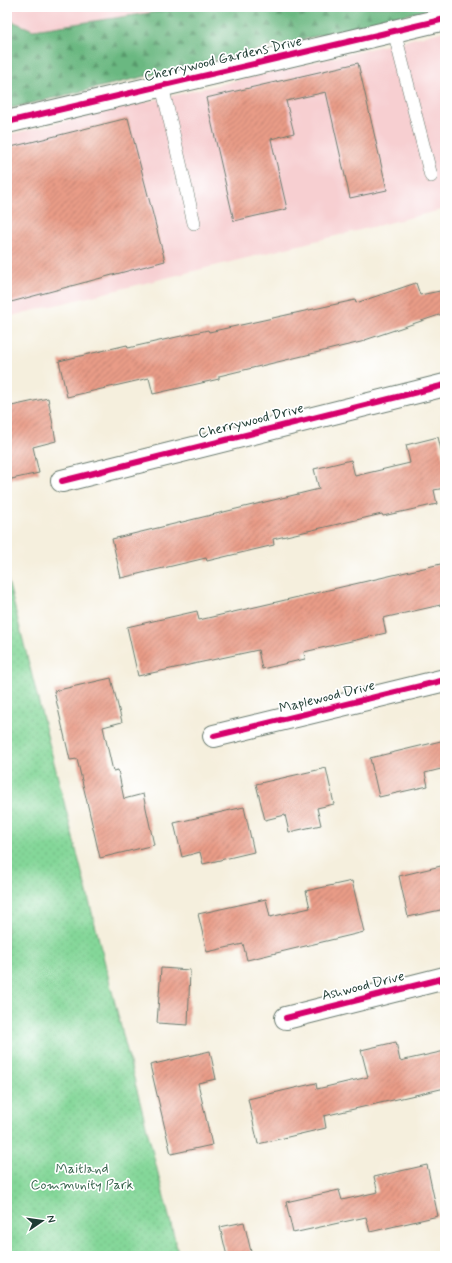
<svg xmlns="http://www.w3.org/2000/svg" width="452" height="1263" viewBox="0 0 452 1263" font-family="Mynerve,sans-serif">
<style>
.built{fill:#f7cfd1}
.grass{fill:url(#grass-dots);stroke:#528a66}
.forest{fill:url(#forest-firs);stroke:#457a5a}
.building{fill:url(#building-hatch)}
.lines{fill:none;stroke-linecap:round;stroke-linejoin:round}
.service-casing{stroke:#6a7b6f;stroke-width:14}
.minor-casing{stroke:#6a7b6f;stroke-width:24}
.service{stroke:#fff;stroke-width:13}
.minor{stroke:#fff;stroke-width:22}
.cycleway-casing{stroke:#fff;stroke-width:8}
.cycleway{stroke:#d6006c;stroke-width:6}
.labels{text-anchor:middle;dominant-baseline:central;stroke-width:3.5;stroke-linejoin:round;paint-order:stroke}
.street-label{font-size:14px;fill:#1f3d34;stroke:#fff}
.park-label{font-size:14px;fill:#38644d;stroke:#fff}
</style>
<defs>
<pattern id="grass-dots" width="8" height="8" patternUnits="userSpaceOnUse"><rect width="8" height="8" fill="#84d799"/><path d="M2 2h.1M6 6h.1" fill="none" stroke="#72b984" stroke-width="1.8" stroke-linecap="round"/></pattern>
<pattern id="forest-firs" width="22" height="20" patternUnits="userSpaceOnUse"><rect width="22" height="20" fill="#6bb881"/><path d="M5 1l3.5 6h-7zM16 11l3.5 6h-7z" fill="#57976a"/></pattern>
<pattern id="building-hatch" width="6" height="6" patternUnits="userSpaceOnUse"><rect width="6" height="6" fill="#e99b87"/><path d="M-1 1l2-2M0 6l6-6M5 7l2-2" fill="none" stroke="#bc806f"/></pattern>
</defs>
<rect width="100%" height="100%" fill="#fff"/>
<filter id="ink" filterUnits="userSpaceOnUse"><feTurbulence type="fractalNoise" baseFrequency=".025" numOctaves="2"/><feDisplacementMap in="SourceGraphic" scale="8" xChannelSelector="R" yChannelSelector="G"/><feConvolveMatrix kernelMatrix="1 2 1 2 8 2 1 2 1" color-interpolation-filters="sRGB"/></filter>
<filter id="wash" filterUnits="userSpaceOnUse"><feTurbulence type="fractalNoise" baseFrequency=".012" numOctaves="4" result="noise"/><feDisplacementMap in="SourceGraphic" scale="16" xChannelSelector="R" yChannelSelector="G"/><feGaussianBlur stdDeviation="0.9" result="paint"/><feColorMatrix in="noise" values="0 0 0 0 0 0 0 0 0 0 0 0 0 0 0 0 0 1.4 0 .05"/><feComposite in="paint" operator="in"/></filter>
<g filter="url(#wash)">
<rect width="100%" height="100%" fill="#f5efdd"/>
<g class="built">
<polygon points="7,7 179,7 169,10 33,30 7,19"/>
<polygon points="445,31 445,209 7,317 7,135"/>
</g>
<polygon class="grass" points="7,577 179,1256 7,1256"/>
<polygon class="forest" points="179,7 440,7 7,109 7,19 33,30 169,10"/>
<g id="blocks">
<g class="building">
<polygon points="358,63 387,190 350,198 326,92 286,101 294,133 271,139 287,209 234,221 206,98"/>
<polygon points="128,118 165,261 11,302 7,287 7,148"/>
<polygon points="416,283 420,295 445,290 445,313 365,340 365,341 219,376 219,379 153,394 149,378 67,397 59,361 127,345 128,348 208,330 209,332 355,300 356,303"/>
<polygon points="48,398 56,441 33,447 39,473 7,480 7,407"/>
<polygon points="438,437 445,466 445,488 434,490 437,504 383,516 382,514 273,539 274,545 207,561 206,558 121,578 112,539 319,489 314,469 351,460 355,476 410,463 406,445"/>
<polygon points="445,563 445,604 383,618 386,633 304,652 305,659 262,669 258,650 138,676 127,627 197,611 199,620"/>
<polygon points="111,678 122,722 103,727 113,771 118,770 124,799 143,794 154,845 100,858 77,759 70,760 54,691"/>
<polygon points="445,740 445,768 425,773 428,786 379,797 370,758"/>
<polygon points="326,768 334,804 317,808 321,825 289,832 285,815 265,820 256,784"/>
<polygon points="244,807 254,852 203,864 200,852 182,857 174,823"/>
<polygon points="445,865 445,909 408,917 399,876"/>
<polygon points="352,881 364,932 247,960 243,944 207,952 198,914 266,899 270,917 310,908 306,891"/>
<polygon points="161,968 190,970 188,1025 157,1023"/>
<polygon points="396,1042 400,1061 445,1051 445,1088 324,1116 326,1128 258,1144 248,1099 316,1083 317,1089 368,1077 361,1050"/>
<polygon points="210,1051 216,1079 198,1083 212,1145 171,1154 150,1065"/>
<polygon points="427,1165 438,1216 370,1232 366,1217 293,1233 286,1202 339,1190 342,1200 378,1192 374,1177"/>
<polygon points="244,1222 252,1256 227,1256 220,1227"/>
</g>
</g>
</g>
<g filter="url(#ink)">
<use href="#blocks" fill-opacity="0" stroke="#6a7b6f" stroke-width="1"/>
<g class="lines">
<g class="service-casing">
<g id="service">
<polyline points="394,31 431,176"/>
<polyline points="162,86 194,223"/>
</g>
</g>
<g class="minor-casing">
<g id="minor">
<polyline points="7,122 445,19"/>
<polyline points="62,481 445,385"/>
<polyline points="214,736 445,680"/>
<polyline points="286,1018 445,978"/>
</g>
</g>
<use href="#service" class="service"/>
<use href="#minor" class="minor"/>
<g class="cycleway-casing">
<g id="cycleway">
<polyline points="7,122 445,19"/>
<polyline points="62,481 445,385"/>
<polyline points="214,736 445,680"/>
<polyline points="286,1018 445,978"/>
</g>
</g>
<use href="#cycleway" class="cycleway"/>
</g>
</g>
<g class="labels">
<g class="street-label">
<text transform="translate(223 59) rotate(-13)">Cherrywood Gardens Drive</text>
<text transform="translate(251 421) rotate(-14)">Cherrywood Drive</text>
<text transform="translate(327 697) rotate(-14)">Maplewood Drive</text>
<text transform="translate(363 986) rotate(-14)">Ashwood Drive</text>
</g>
<g class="park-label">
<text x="82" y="1169">Maitland<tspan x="82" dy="16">Community Park</tspan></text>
</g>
</g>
<rect width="452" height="1263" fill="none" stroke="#fff" stroke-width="24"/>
<g transform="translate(42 1221) rotate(77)" stroke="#ffffff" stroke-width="3" paint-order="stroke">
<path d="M0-3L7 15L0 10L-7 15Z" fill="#1f3d34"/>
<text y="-6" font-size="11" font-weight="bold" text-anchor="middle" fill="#1f3d34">N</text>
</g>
</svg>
